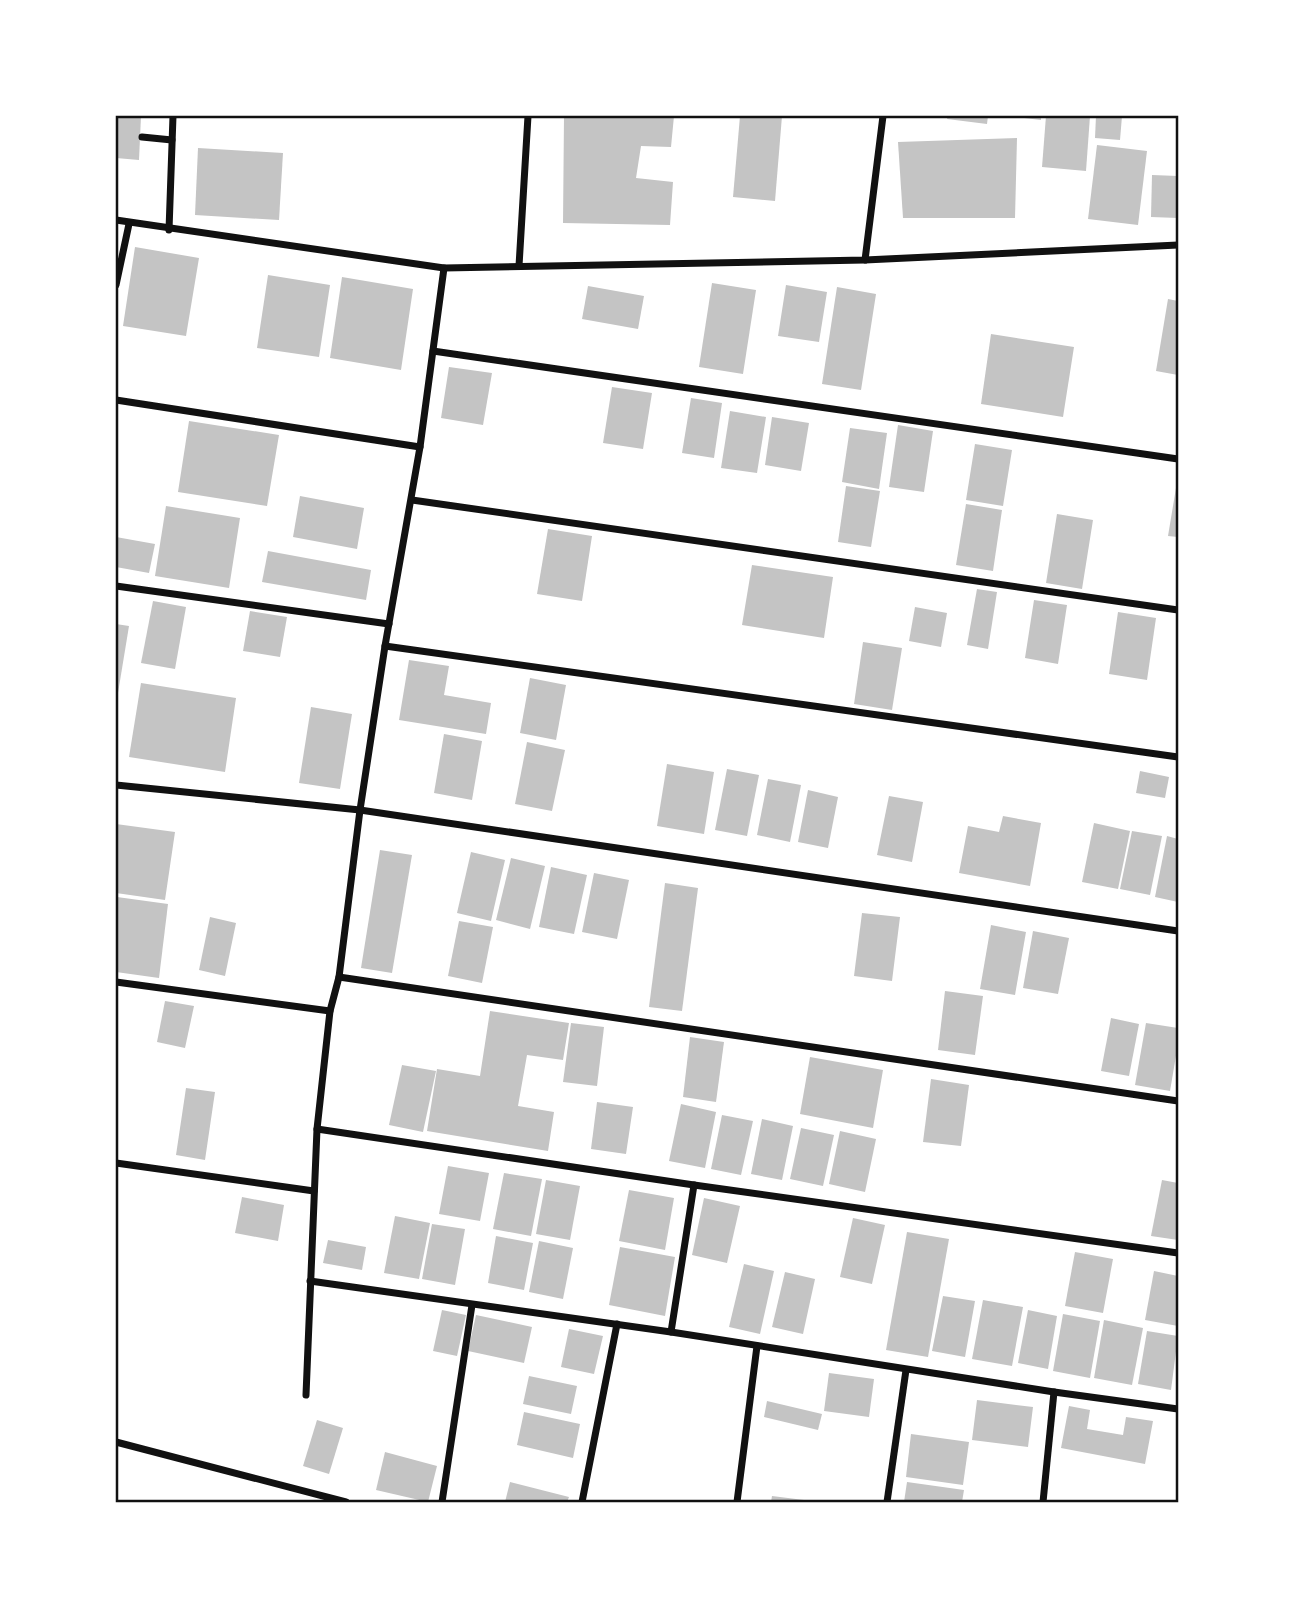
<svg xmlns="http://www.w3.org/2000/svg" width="1294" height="1618" viewBox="0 0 1294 1618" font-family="'Zilla Slab',serif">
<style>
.building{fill:#c4c4c4}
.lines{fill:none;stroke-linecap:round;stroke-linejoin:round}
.minor{stroke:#111;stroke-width:7}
.neatline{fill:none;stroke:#111;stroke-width:2.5}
</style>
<rect width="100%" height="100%" fill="#fff"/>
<g class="building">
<polygon points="116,116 141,116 139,160 116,158"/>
<polygon points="564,116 674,116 671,147 641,146 636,178 673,182 670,225 563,223"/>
<polygon points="740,116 782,116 775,201 733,197"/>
<polygon points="948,116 988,116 987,124 947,119"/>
<polygon points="1015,116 1041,116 1041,120 1015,117"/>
<polygon points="1046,116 1090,116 1086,171 1042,167"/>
<polygon points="1096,116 1122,116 1120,140 1095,138"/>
<polygon points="1017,138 1015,218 903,218 898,142"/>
<polygon points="1097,145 1147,151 1138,225 1088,219"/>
<polygon points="198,148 283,153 279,220 195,215"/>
<polygon points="1152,175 1178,176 1178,218 1151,217"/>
<polygon points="135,247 199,258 186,336 123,326"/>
<polygon points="268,275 330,285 319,357 257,348"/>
<polygon points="342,277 413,289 401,370 330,358"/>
<polygon points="712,283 756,290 743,374 699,367"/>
<polygon points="786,285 827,292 819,342 778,336"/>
<polygon points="588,286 644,296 638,329 582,319"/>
<polygon points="837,287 876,294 861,390 822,384"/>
<polygon points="1168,299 1178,301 1178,375 1156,371"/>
<polygon points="991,334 1074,347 1063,417 981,404"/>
<polygon points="449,367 492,373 483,425 441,418"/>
<polygon points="612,387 652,393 643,449 603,443"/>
<polygon points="691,398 722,403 714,458 682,453"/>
<polygon points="730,411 766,417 757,473 721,468"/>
<polygon points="772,417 809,423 801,471 765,465"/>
<polygon points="189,421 279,435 267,506 178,492"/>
<polygon points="898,425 933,431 924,492 889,487"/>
<polygon points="850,428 887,433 879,489 842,482"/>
<polygon points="975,444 1012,450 1003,506 966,500"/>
<polygon points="1177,482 1178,482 1178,537 1168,536"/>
<polygon points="846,486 880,491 871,547 838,542"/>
<polygon points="300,496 364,508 357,549 293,537"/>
<polygon points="966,504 1002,510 993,571 956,565"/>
<polygon points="166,506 240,518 229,588 155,576"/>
<polygon points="1057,514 1093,520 1082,589 1046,583"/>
<polygon points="548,529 592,536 582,601 537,594"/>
<polygon points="116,537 155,544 149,573 116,567"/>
<polygon points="268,551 371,570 366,600 262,582"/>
<polygon points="752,565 833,577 824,638 742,625"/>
<polygon points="977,589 997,592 988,649 967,645"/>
<polygon points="1034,600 1067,605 1058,664 1025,658"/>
<polygon points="153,601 186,607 175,669 141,663"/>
<polygon points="915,607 947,613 941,647 909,641"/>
<polygon points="250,611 287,617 280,657 243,651"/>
<polygon points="1118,612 1156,618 1147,680 1109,674"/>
<polygon points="116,624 129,626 117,699 116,698"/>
<polygon points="863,642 902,648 892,710 854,704"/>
<polygon points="409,660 449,666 444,695 491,703 486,734 399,720"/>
<polygon points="530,678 566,685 556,740 520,733"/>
<polygon points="141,683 236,698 225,772 129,757"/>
<polygon points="311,707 352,714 340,789 299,783"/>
<polygon points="444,734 482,741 472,800 434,793"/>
<polygon points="527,742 565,750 552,811 515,804"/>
<polygon points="667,764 714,772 704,834 657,826"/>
<polygon points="727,769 759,775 747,836 715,830"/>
<polygon points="1140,771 1169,777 1165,798 1136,793"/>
<polygon points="768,779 801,785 790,842 757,835"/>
<polygon points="808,790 838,797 828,848 798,842"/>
<polygon points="889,796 923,802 912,862 877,855"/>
<polygon points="1003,816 1041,823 1030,886 959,873 968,826 999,832"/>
<polygon points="1094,823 1130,831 1118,889 1082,882"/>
<polygon points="116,824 175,832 165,900 116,893"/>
<polygon points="1132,831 1162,836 1150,895 1120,889"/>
<polygon points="1167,836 1178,839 1178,902 1155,897"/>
<polygon points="380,850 412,855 392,973 361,968"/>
<polygon points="471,852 505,860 491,921 457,913"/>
<polygon points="511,858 545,866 530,929 496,920"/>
<polygon points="551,867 587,875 574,934 539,927"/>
<polygon points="594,873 629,880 617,939 582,932"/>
<polygon points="665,883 698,888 682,1011 649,1007"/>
<polygon points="117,897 168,904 159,978 116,972"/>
<polygon points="862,913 900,917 892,981 854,976"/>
<polygon points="210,917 236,923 225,976 199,970"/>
<polygon points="459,921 493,927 482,983 448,976"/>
<polygon points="991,925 1026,932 1015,995 980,989"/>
<polygon points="1033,931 1069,938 1058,994 1023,988"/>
<polygon points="945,991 983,996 975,1055 938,1050"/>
<polygon points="165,1001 194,1006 185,1048 157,1042"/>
<polygon points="490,1011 569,1023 563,1060 527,1055 518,1106 554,1112 548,1151 427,1131 437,1069 480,1076"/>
<polygon points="1111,1018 1139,1024 1129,1076 1101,1071"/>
<polygon points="571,1023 604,1027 597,1086 563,1082"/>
<polygon points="1146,1023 1178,1028 1178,1044 1170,1091 1135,1085"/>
<polygon points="690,1037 724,1042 716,1102 683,1097"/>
<polygon points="810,1057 883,1070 873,1128 800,1114"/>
<polygon points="402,1065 436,1071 423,1132 389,1125"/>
<polygon points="931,1079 969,1085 961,1146 923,1142"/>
<polygon points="186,1088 215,1092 205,1160 176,1155"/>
<polygon points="597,1102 633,1107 626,1154 591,1149"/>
<polygon points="681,1104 716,1112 705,1168 669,1161"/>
<polygon points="722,1115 753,1121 741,1175 711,1169"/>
<polygon points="762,1119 793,1126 782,1180 751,1174"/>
<polygon points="801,1128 834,1135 823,1186 790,1179"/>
<polygon points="840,1131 876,1139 865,1192 829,1184"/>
<polygon points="448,1166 489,1173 480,1221 439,1214"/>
<polygon points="504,1173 542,1179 531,1236 493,1229"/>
<polygon points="546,1180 580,1186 570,1240 536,1234"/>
<polygon points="1162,1180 1178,1183 1178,1240 1151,1236"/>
<polygon points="629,1190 674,1198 665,1250 619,1241"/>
<polygon points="242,1197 284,1205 278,1241 235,1233"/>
<polygon points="704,1198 740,1206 727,1263 692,1255"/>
<polygon points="395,1216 430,1223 419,1279 384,1273"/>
<polygon points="853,1218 885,1225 872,1284 840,1277"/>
<polygon points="432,1224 465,1229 455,1285 422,1279"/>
<polygon points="907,1232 949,1239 928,1357 886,1350"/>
<polygon points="496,1236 533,1243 524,1290 488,1283"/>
<polygon points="328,1240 366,1247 362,1270 323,1263"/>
<polygon points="539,1241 573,1248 563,1299 529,1292"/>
<polygon points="620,1247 675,1257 665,1316 609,1305"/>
<polygon points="1075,1252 1113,1259 1103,1313 1065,1306"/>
<polygon points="744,1264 774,1271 760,1334 729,1327"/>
<polygon points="1154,1271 1178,1276 1178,1326 1145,1320"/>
<polygon points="785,1272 815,1279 803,1334 772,1327"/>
<polygon points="943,1296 975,1301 965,1357 932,1351"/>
<polygon points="983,1300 1023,1307 1012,1366 972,1359"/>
<polygon points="442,1310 466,1315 457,1356 433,1351"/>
<polygon points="1028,1310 1057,1316 1048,1369 1018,1363"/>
<polygon points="1063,1314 1100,1321 1090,1378 1053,1371"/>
<polygon points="476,1315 532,1327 524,1363 468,1351"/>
<polygon points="1104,1320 1143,1328 1132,1385 1094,1378"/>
<polygon points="569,1329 603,1336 594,1374 561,1367"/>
<polygon points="1147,1331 1178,1336 1171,1390 1138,1384"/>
<polygon points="829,1373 874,1379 869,1417 824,1411"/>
<polygon points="529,1376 577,1386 571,1414 523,1404"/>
<polygon points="977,1400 1033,1407 1028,1447 972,1440"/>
<polygon points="767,1401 822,1414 818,1430 764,1417"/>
<polygon points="1069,1406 1090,1410 1087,1429 1123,1435 1126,1417 1153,1421 1145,1464 1061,1448"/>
<polygon points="524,1412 580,1424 573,1458 517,1445"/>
<polygon points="317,1420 343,1428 329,1474 303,1466"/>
<polygon points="911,1434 969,1442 963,1485 906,1477"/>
<polygon points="385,1452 437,1466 428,1502 376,1490"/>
<polygon points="510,1482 569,1497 567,1502 505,1502"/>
<polygon points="907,1482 964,1490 962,1502 904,1502"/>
<polygon points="772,1496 812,1501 812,1502 771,1502"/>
</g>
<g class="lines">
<g class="minor">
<polyline points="142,137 172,140"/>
<polyline points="116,220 444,268 865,260 1178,245"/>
<polyline points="169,230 173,116"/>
<polyline points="865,260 883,116"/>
<polyline points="519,266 528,116"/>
<polyline points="116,285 129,224"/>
<polyline points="433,351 1178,459"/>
<polyline points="116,400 420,447"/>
<polyline points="412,500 1178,610"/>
<polyline points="116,586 389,624"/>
<polyline points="385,646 1178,757"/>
<polyline points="116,785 360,810 1178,931"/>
<polyline points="339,977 1178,1101"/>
<polyline points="116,982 330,1011"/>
<polyline points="317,1129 694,1185 1178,1253"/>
<polyline points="116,1163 314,1191"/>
<polyline points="310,1281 671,1332 1054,1392 1178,1409"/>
<polyline points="671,1332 694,1185"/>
<polyline points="306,1395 317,1129 330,1011 339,977 360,810 385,646 420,447 444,268"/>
<polyline points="116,1442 346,1502"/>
<polyline points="442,1502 472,1305"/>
<polyline points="582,1502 617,1324"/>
<polyline points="737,1502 757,1346"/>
<polyline points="887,1502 906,1370"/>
<polyline points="1043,1502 1054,1392"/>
</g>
</g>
<rect width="1294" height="1618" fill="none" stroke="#ffffff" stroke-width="234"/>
<rect x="117" y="117" width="1060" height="1384" class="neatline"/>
</svg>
